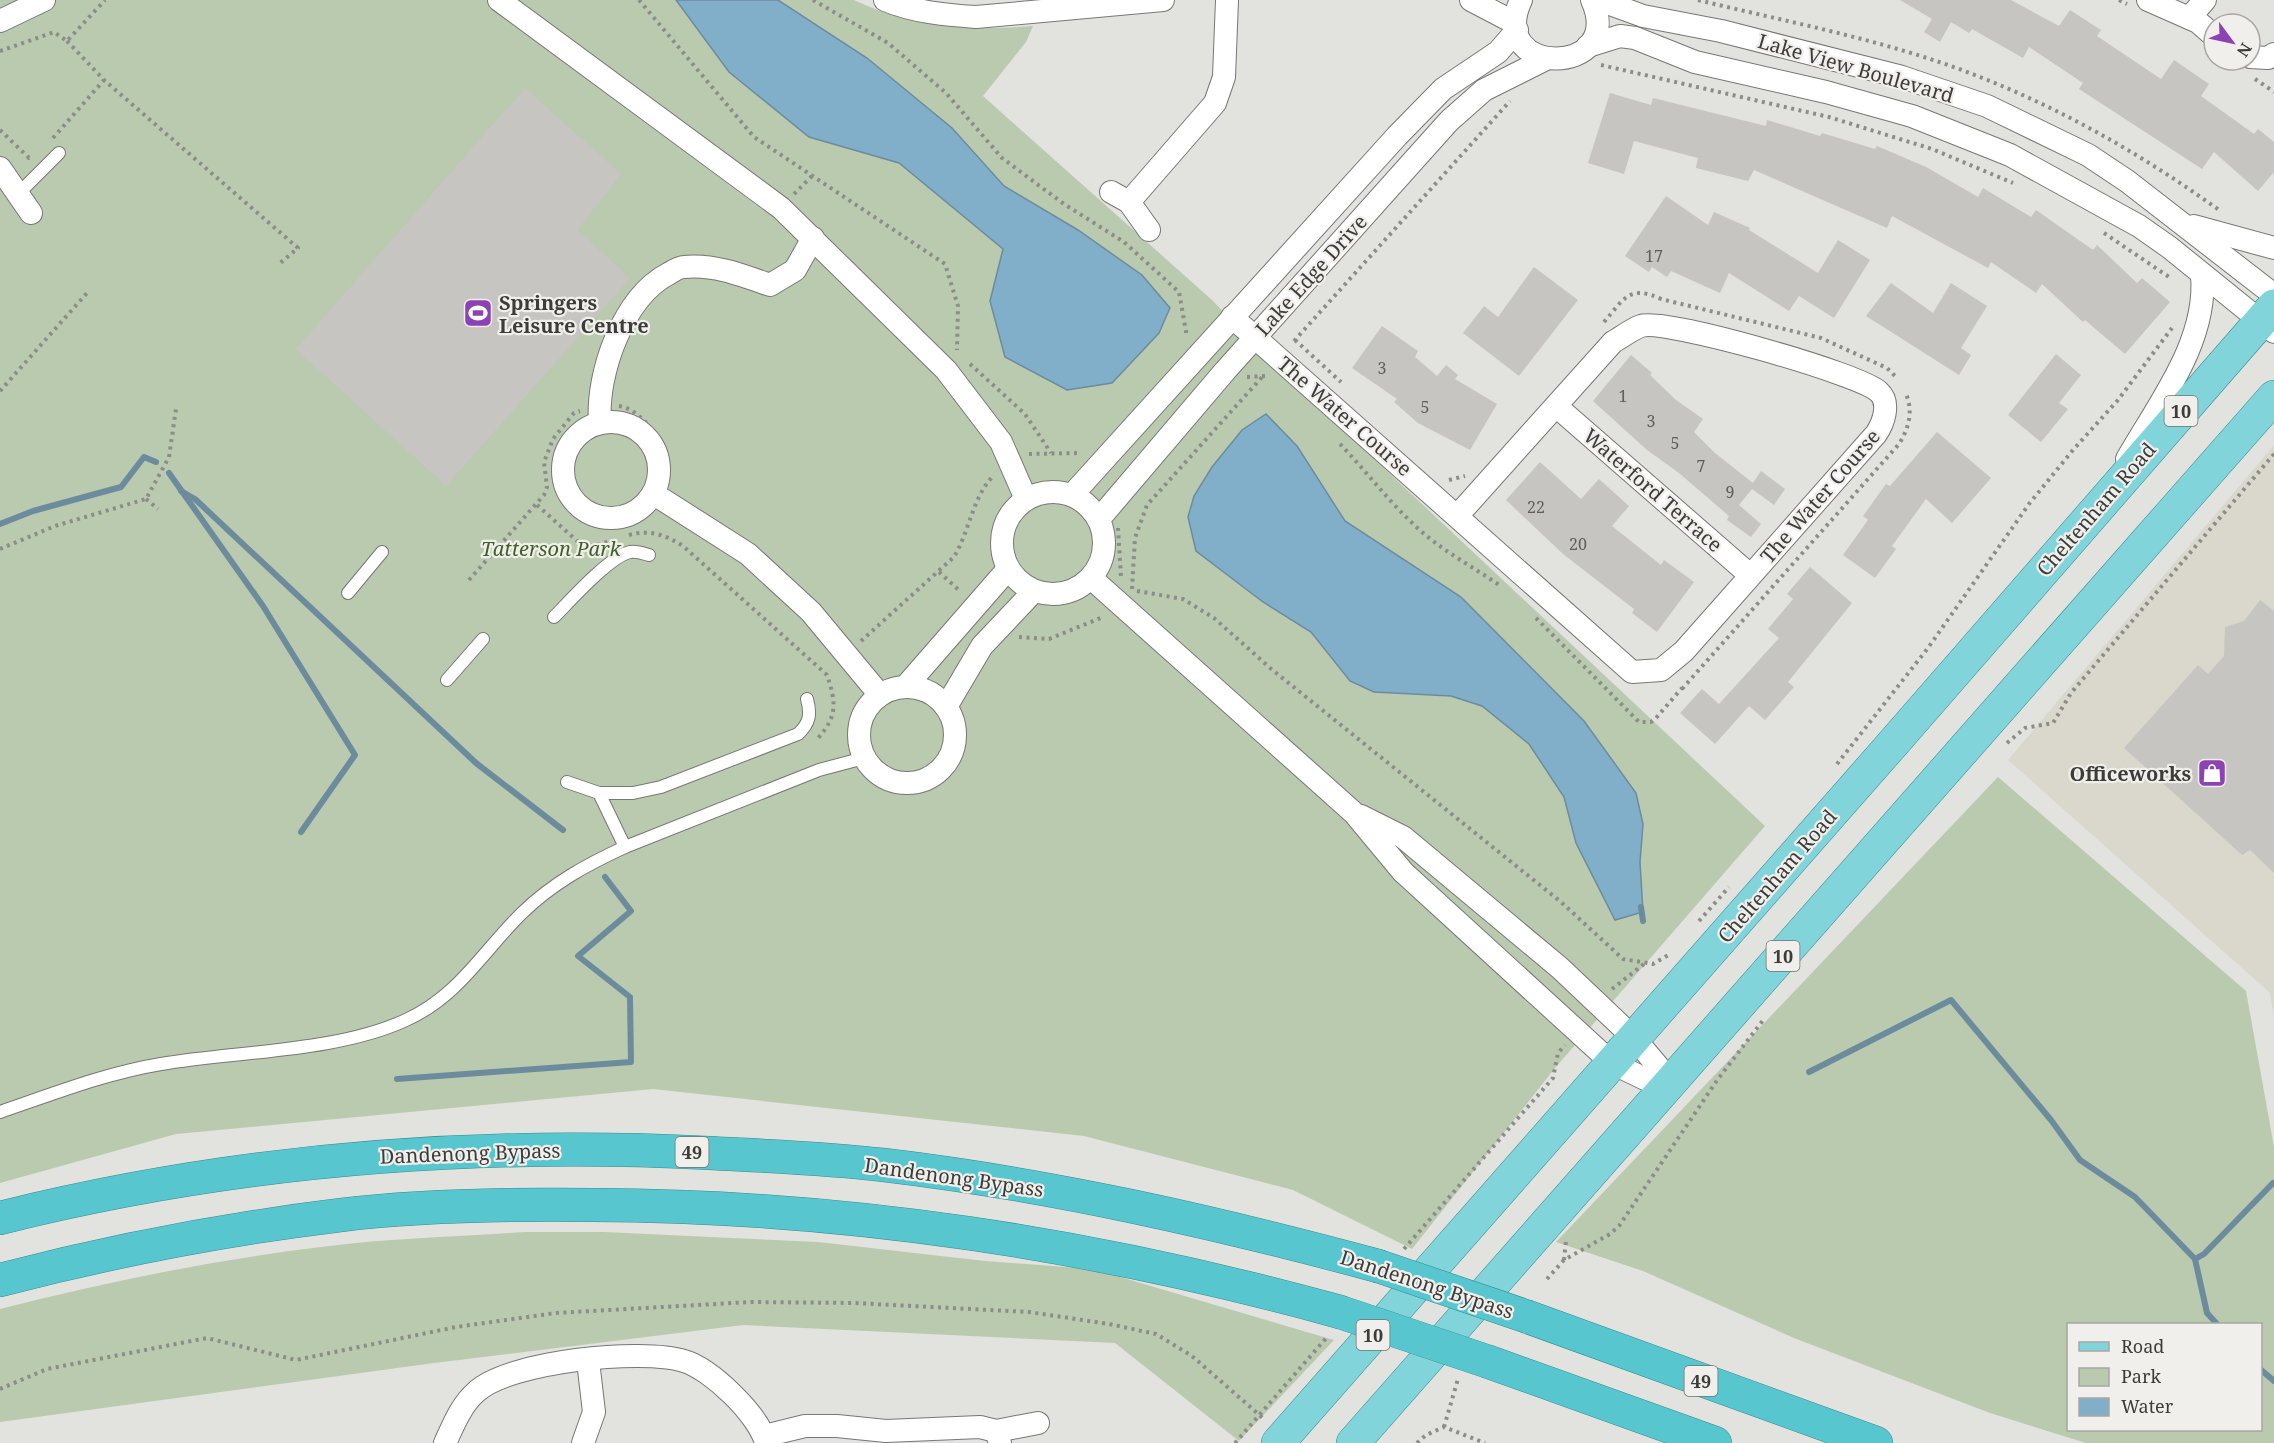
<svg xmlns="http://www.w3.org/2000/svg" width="2274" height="1443" viewBox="0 0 2274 1443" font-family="'Noto Serif',serif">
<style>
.built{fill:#dad8cd}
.green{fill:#bacaaf;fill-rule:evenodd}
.water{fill:#81afc9;stroke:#6c8c9e;stroke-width:1.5}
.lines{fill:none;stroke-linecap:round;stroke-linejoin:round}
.stream{stroke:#6c8c9e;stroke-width:6}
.building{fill:#c6c5c1}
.service-casing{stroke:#787774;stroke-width:14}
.minor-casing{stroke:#787774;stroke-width:24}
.primary-casing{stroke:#328d92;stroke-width:34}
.trunk-casing{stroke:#328d92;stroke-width:34}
.path{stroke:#8c8c89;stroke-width:4;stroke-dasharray:3 4.5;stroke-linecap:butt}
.service{stroke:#fff;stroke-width:12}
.minor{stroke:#fff;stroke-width:22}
.primary{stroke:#81d4da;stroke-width:33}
.trunk{stroke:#57c6ce;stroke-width:33}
.trunk-bridge-casing{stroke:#328d92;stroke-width:34;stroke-linecap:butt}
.trunk-bridge{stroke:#57c6ce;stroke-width:33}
.labels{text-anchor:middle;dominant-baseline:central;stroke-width:4.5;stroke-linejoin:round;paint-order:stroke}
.number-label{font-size:16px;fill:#5e5e5c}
.shield{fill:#f0efeb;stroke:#72726f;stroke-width:1.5}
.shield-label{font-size:18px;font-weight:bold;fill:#3c3c3a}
.street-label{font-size:20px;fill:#3c3c3a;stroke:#f0efeb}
.poi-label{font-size:20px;font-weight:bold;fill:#3c3c3a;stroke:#f0efeb;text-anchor:start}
.park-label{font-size:20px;font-style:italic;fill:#406026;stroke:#f0efeb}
</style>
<rect width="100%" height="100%" fill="#e2e2de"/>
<polygon class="built" points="2274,445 2274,1017 2270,993 2008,760"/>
<g class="green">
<path d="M0,0H854C915,29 967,31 1033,26L1026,42L983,96L1212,300L1275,366L1765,826L1555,1068L1412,1249L1293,1190L1084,1136L653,1089L176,1134L0,1183Z"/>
<path d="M1998,777L2246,991L2274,1147V1443H2086L1990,1413L1794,1338L1643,1271L1556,1242ZM2068,1324H2260V1430H2068Z"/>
<path d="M525,1232H604L818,1242L985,1261L1093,1269L1334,1340L1239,1441L1115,1343L743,1325L434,1363L0,1422V1309C106,1282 213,1260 321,1247C389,1238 457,1237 525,1232Z"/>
</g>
<g class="water">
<polygon points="676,0 778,0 867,58 952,128 1004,186 1078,230 1142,275 1170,308 1159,333 1112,383 1067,390 1005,357 990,301 1003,249 899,163 809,137 729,72"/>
<polygon points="1266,414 1297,446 1345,521 1461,597 1584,721 1636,793 1643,824 1640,862 1643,912 1615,920 1576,843 1564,797 1529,744 1482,706 1451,696 1374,692 1350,681 1311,632 1263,602 1196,551 1188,517 1194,496 1212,467 1242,430"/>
</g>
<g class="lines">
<g class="stream">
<polyline points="169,473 263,606 355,755 301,832"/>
<polyline points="181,491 195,499 476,763 563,830"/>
<polyline points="0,524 33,511 121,487 144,457 156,462"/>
<polyline points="1641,907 1643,921"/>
<polyline points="1809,1072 1951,1000 2051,1120 2080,1160 2135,1197 2195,1259 2207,1313 2217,1324"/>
<polyline points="397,1079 631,1062 630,997 578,956 631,911 605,877"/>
<polyline points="2195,1259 2204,1254 2273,1183"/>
<polyline points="2260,1369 2274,1381"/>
</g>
</g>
<g class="building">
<polygon points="1900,0 2011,0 2059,26 2070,10 2101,30 2097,36 2161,79 2174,60 2209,84 2201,96 2254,134 2258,129 2274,142 2274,172 2258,191 2214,152 2202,169 2079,89 2083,83 2029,47 2023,58 1972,29 1969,33 1951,22 1940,42 1924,32 1932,19"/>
<polygon points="525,88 621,174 577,230 630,278 446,486 296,349"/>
<polygon points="1610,93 1651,105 1653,98 1766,126 1767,120 1820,136 1822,133 1875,149 1877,146 1926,167 1978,197 1983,188 2031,217 2036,210 2093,250 2097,245 2137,283 2142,278 2170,302 2125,354 2085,320 2083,322 2042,284 2036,293 1991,262 1988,268 1892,216 1887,228 1754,170 1748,181 1696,168 1698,158 1634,141 1624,174 1588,163"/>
<polygon points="1666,196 1708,225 1714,212 1750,228 1749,230 1818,273 1838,240 1870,260 1834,318 1799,296 1789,311 1729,273 1720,293 1671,271 1667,277 1652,267 1649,272 1625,256"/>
<polygon points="1534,267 1578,300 1519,376 1463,333 1484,306 1498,317"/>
<polygon points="1891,283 1933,313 1951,283 1987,306 1961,348 1971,355 1959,375 1866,316"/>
<polygon points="1382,326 1418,351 1415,357 1437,376 1446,365 1458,375 1455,379 1497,404 1470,450 1418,423 1394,402 1397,399 1352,368"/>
<polygon points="2056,354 2081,375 2059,403 2068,409 2041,442 2008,415"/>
<polygon points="1631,355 1652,373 1650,375 1676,400 1703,419 1694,432 1715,453 1753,483 1761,471 1785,489 1774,505 1752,489 1739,505 1761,524 1751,537 1727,520 1729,516 1679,473 1647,450 1593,401"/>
<polygon points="1937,432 1991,478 1952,523 1926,499 1892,546 1896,549 1875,578 1843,555 1868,520 1863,516 1886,484 1890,486"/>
<polygon points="1540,462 1581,499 1599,479 1629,506 1612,526 1661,565 1664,560 1694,582 1657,632 1632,613 1634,609 1563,554 1506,500"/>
<polygon points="1810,567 1852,603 1788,682 1794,687 1765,720 1749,706 1715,744 1680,713 1702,689 1719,704 1779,638 1768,629 1793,599 1787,594"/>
<polygon points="2260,600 2274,611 2274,873 2250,850 2242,855 2124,748 2198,665 2208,674 2224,656 2225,627 2244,621"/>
</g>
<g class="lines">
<g class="service-casing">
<g id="service">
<polyline points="19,193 59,153"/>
<polyline points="348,593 382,552"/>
<path d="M554,617C570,601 610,556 630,552C637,551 642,553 649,555"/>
<polyline points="447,680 483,639"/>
<polyline points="567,782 599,793 625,847 819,770 864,758"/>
<path d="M599,793H633L661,787L798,734C810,723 811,714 807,699"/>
<path d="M0,1112C53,1094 106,1073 161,1064C238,1051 337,1052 406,1020C459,996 483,951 522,913C553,883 586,865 625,847"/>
</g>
</g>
<g class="minor-casing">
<g id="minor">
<polyline points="499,0 781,208 946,370 1001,442 1026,499"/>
<path d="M885,0C914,12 945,15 976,17L1163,0"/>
<polyline points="1471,0 1515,23"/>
<path d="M1521,0C1485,78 1627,78 1592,0"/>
<polyline points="1599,0 1643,16 1721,31 1902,77 1987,106 2088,155 2127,181 2274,295"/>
<polyline points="2148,0 2198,22 2214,36"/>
<polyline points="2189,18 2205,0"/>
<polyline points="0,21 44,0"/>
<polyline points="1588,46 1620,36 1635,38 1695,62 1826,92 1912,116 2010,155 2139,226 2169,247 2274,332"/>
<polyline points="2250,57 2268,58 2274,54"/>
<polyline points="0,168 31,213"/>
<polyline points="1111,192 1129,202 1149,230"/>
<polyline points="1129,202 1215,103 1224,77 1227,0"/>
<polyline points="2194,226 2274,248"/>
<path d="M1232,317L1632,672L1661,670L1684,651L1876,434C1883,424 1891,403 1879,392C1861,374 1664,318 1641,326C1632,329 1622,337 1613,342L1458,515"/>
<polyline points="1556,406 1750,575"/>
<circle cx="611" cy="470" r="48"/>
<path d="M600,423C596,374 623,298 668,274C673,271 679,267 684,267C714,264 742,275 770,285L795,270L813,238"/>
<path d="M2127,459C2159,403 2208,341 2202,275"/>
<circle cx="1053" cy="543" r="51"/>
<polyline points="654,494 748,554 811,612 880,695"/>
<polyline points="1072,495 1397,136 1443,89 1498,52 1517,30"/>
<polyline points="1099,519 1225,371 1449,121 1484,90 1546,59"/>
<polyline points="1091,578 1354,813 1403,872 1612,1063 1666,1089"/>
<polyline points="906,686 1008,569"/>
<circle cx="907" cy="735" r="48"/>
<polyline points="946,707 982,646 1034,591"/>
<polyline points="1361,816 1403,837 1560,968 1635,1039 1672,1083"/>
<polyline points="996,1431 1038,1423"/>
<polyline points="764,1436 805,1426 837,1426 886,1431 980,1427 996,1431 1000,1443"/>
<path d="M445,1443C453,1426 461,1405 476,1392C509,1361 642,1348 684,1361C711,1369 759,1415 766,1443"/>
<polyline points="583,1443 594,1412 588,1361"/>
</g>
</g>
<g class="primary-casing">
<g id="primary">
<polyline points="1278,1443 1896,740 2274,306"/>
<polyline points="1353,1443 2274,397"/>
</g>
</g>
<g class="trunk-casing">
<g id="trunk">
<path d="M0,1218C232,1160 470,1141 709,1153C767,1156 826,1158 884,1165C1052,1185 1215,1222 1378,1266"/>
<path d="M0,1280C112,1251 226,1229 341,1215C424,1205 510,1204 593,1205C849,1206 1093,1244 1340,1312"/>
<polyline points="1528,1317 1876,1443"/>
<polyline points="1489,1362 1715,1443"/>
</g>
</g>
<g class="path">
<polyline points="639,0 754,137 945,264 958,306 957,350"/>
<polyline points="813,0 888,43 946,93 1002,158 1064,204 1124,242 1179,292 1187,337"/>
<path d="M1698,0C1792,23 1890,41 1980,77C2066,111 2144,156 2219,210"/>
<polyline points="2119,0 2127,4"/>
<polyline points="67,41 104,80 298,248 279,264"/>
<polyline points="0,51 54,32 67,41 105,0"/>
<polyline points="1601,65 1829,117 1932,149 2013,183"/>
<polyline points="2255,79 2274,92"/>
<polyline points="0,130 29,158 32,157"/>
<polyline points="53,138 104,80"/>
<polyline points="794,194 812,176"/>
<polyline points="2104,233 2172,279"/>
<path d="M1604,322C1624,299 1629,284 1661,299L1821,338L1887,368L1895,376"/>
<polyline points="1295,340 1341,382"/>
<polyline points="1294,341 1510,101"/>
<polyline points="970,364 1025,414 1051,453"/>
<polyline points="1247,377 1266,376"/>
<polyline points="0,391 87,293"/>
<path d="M619,406C637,408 657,433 664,449"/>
<path d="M1340,444C1368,473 1391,505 1422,532C1446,553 1475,568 1502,587"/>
<polyline points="1029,454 1081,453"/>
<polyline points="1449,480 1465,476"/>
<polyline points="146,499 158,509"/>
<polyline points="537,505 577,541 593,546 614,540"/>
<polyline points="1118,528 1121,577"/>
<path d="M629,535C649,529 666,535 683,546L827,675C836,702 838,716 818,738"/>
<polyline points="0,549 55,526 146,499 169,457 176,409"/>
<polyline points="939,572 961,592"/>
<polyline points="469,580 544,495 547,487 544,462 553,439 574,413 580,411"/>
<polyline points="1132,589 1135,538 1147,505 1263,376"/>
<polyline points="1137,591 1183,599 1214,618 1270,668 1561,902 1623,959 1653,964 1670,954"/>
<polyline points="1536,618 1639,722 1651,722 1656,718 1682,688"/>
<polyline points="1019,637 1049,639 1103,617"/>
<path d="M861,641L954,557C970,530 972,498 994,475"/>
<path d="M1682,689L1899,444C1909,428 1914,410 1905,392"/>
<polyline points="2007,743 2025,728 2053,723 2071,693 2274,454"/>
<polyline points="1837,764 1928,648 2029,504 2073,450 2118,400 2172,328"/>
<polyline points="1699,921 1729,887"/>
<polyline points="1612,989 1644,964"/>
<polyline points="1404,1249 1553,1078 1558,1053 1565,1045"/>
<polyline points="1564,1260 1566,1241"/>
<polyline points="1547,1279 1564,1260 1610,1234 1619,1226 1718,1079 1764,1019"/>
<polyline points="0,1389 47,1369 207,1338 296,1360 456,1327 556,1313 751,1302 854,1303 1029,1312 1109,1324 1156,1334 1192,1356 1264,1419"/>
<polyline points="1444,1427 1458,1379"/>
<polyline points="1235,1443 1328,1336"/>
<polyline points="1417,1443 1426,1435 1444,1427 1485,1443"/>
</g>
<use href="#service" class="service"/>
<use href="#minor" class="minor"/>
<use href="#primary" class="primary"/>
<use href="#trunk" class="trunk"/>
<g class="trunk-bridge-casing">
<g id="trunk-bridge">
<polyline points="1378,1266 1528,1317"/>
<polyline points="1340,1312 1489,1362"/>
</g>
</g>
<use href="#trunk-bridge" class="trunk-bridge"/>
</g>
<defs>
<g id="stadium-square" transform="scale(1.5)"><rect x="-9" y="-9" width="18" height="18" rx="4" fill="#8d42b4" stroke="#f0efeb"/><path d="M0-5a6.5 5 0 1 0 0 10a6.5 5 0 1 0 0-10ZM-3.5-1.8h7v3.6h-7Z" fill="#fff"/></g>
<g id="shop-square" transform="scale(1.5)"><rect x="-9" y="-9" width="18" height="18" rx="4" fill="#8d42b4" stroke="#f0efeb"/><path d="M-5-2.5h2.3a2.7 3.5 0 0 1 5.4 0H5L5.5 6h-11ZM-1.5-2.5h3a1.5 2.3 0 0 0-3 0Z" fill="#fff"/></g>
</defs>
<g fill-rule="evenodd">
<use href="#stadium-square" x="478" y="313"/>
<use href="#shop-square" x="2212" y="773"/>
</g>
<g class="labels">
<g class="number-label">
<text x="1654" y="256">17</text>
<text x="1382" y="368">3</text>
<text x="1623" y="396">1</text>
<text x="1425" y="407">5</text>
<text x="1651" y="421">3</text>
<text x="1675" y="443">5</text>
<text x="1701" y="466">7</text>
<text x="1730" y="492">9</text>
<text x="1536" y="507">22</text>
<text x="1578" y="544">20</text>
</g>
<g class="shield">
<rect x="2164.5" y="396" width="33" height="30" rx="4.5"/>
<rect x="1766.5" y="941" width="33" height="30" rx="4.5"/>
<rect x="675.5" y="1137" width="33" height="30" rx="4.5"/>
<rect x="1356.5" y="1320" width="33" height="30" rx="4.5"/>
<rect x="1684.5" y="1366" width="33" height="30" rx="4.5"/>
</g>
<g class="shield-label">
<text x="2181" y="411">10</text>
<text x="1783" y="956">10</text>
<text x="692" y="1152">49</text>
<text x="1373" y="1335">10</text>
<text x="1701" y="1381">49</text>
</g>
<g class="street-label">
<text transform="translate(1856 68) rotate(16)">Lake View Boulevard</text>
<text transform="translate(1311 275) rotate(-48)">Lake Edge Drive</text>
<text transform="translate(1345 416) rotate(41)">The Water Course</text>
<text transform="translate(1653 490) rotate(41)">Waterford Terrace</text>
<text transform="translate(1820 496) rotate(-49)">The Water Course</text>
<text transform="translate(2096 509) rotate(-49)">Cheltenham Road</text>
<text transform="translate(1777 876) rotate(-49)">Cheltenham Road</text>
<text transform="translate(470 1153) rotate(-2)">Dandenong Bypass</text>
<text transform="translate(954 1177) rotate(8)">Dandenong Bypass</text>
<text transform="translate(1427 1284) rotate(18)">Dandenong Bypass</text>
</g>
<g class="poi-label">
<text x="499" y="302">Springers<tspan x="499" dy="23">Leisure Centre</tspan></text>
<text x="2191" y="773" text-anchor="end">Officeworks</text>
</g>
<g class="park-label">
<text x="551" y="548">Tatterson Park</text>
</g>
</g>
<rect x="2067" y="1323" width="195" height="108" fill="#f0efeb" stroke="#a8a7a4" stroke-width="1.5"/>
<rect x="2079" y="1342" width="30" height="9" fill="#81d4da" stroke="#a8a7a4" stroke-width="1.5"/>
<text x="2121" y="1353" font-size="18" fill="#3c3c3a">Road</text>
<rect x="2079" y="1368" width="30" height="18" fill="#bacaaf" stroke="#a8a7a4" stroke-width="1.5"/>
<text x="2121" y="1383" font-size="18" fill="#3c3c3a">Park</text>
<rect x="2079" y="1398" width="30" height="18" fill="#81afc9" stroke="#a8a7a4" stroke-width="1.5"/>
<text x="2121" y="1413" font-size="18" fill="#3c3c3a">Water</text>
<g transform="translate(2232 42) rotate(123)"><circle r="28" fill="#f0efeb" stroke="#a8a7a4" stroke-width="1.5"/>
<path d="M0-4.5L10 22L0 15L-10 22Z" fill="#8d42b4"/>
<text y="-9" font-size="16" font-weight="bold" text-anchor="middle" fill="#3c3c3a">N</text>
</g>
</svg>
